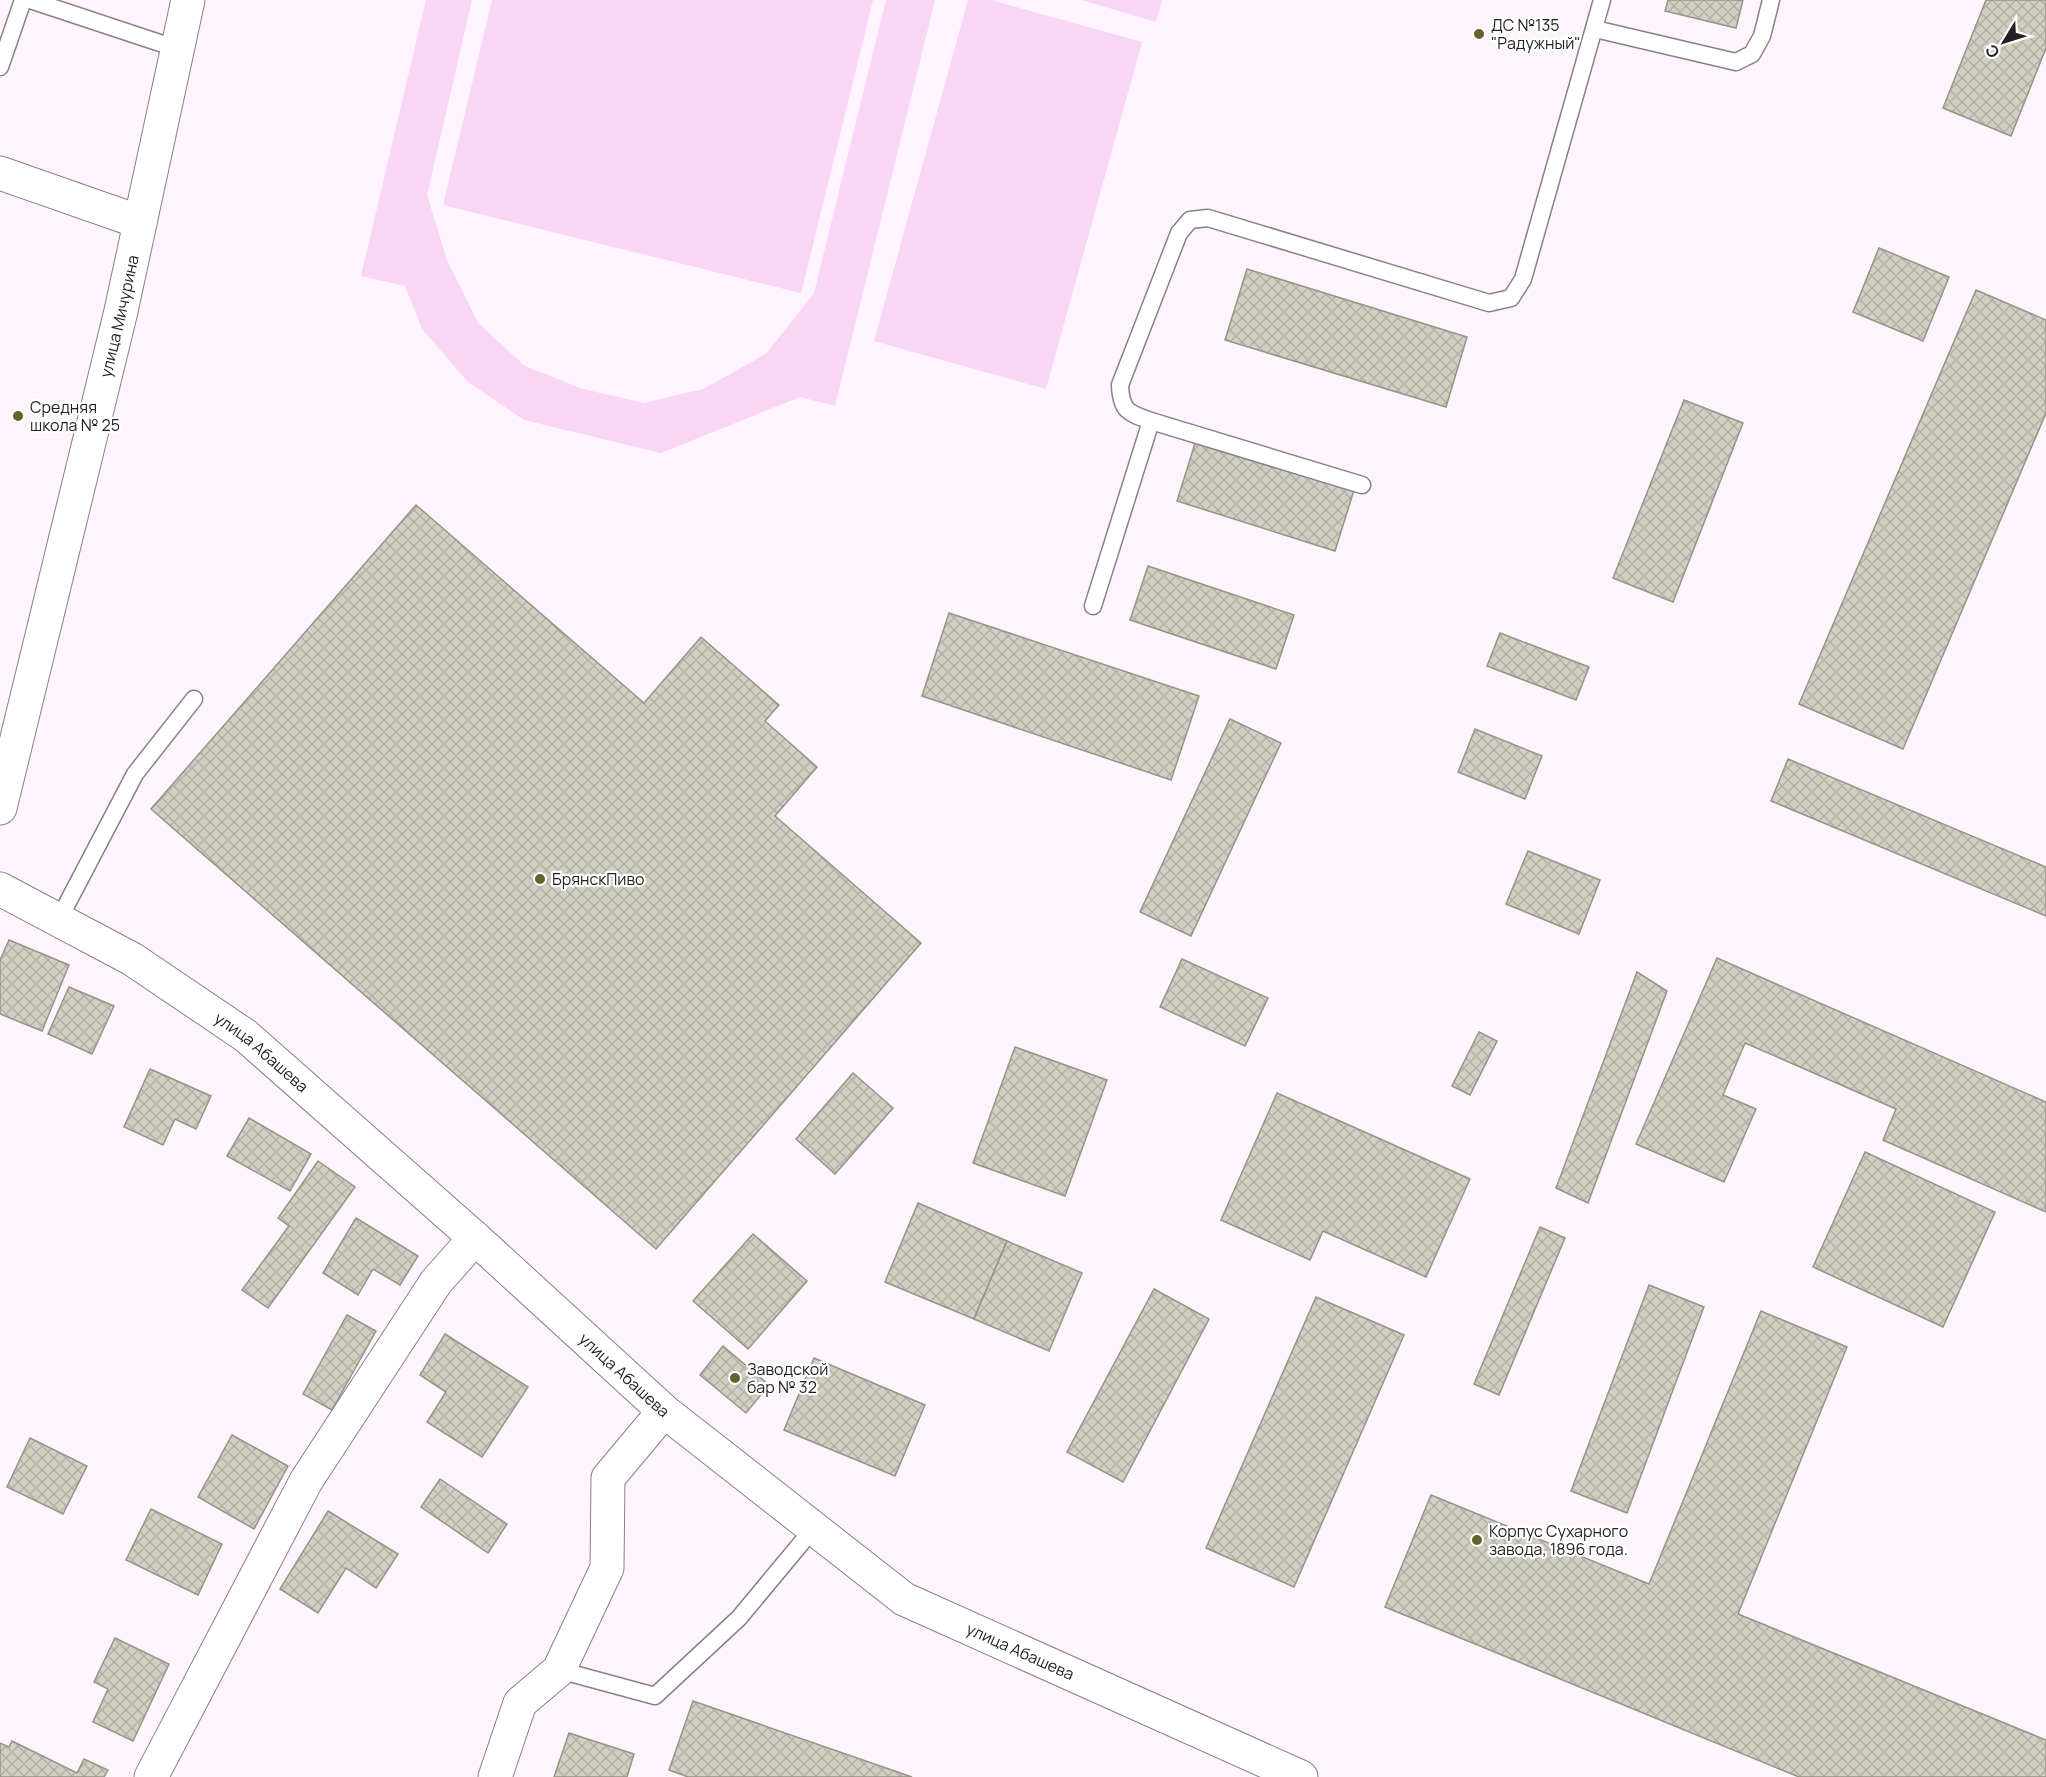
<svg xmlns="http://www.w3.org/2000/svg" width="2046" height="1777" viewBox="0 0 2046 1777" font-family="Manrope,sans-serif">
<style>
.grass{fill:#f9d5f6}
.building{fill:url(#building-cross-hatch);stroke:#959487;stroke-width:1.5}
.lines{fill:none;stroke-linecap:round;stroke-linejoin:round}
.lane-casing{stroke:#897f88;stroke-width:19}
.street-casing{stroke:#897f88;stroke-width:35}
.secondary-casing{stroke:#897f88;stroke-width:35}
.lane{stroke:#fff;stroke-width:16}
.street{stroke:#fff;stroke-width:33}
.secondary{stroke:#fff;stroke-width:33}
.poi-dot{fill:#66622f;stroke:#fff;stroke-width:2}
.labels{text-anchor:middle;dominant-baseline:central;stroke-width:4.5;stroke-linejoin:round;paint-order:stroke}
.poi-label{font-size:16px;fill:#231f23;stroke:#fff;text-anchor:start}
.street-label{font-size:16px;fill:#231f23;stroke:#fff}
</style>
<defs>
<pattern id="building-cross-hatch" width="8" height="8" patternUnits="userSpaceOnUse" patternTransform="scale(1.5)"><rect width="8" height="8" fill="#d0cfc1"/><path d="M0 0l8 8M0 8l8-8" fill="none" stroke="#b2b1a6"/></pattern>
</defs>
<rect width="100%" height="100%" fill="#fef4fd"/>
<g class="grass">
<polygon points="426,0 472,0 427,195 447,260 478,323 525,366 583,389 644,403 703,389 766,354 814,293 886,0 935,0 835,406 800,397 661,453 524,420 468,382 422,329 405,286 361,276"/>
<polygon points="492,0 873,0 801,293 443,205"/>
<polygon points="968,0 991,0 1142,42 1046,389 874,341"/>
<polygon points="1082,0 1162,0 1156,22"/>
</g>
<g class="building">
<polygon points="1668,0 1743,0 1736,28 1665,11"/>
<polygon points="1986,0 2046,0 2046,48 2011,136 1943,108"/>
<polygon points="1879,248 1949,277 1923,341 1853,312"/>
<polygon points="1247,269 1467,337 1446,407 1225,340"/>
<polygon points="1976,290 2046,320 2046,413 1903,749 1799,704"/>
<polygon points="1684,400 1743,423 1673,602 1613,578"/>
<polygon points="1197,437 1355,487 1335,551 1177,501"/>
<polygon points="416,505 644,703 701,637 779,705 765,721 817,767 775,816 921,943 656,1249 151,809"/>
<polygon points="1148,566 1294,615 1276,669 1130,620"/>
<polygon points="949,613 1199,696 1171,780 922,696"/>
<polygon points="1500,633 1589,667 1576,700 1487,666"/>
<polygon points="1230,719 1281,743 1191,936 1140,912"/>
<polygon points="1475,729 1542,756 1525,799 1458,772"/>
<polygon points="1788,759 2046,867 2046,916 1771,801"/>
<polygon points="1528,851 1600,880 1579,934 1506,904"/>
<polygon points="9,940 69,965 42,1031 0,1014 0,960"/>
<polygon points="1717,958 2046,1102 2046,1212 1883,1140 1896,1109 1745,1043 1723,1095 1756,1109 1724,1182 1636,1144"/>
<polygon points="1182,959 1268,998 1245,1046 1160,1007"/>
<polygon points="1637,972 1667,991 1588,1203 1556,1188"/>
<polygon points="69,987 114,1006 92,1054 48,1034"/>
<polygon points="1479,1032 1497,1041 1470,1095 1452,1086"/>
<polygon points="1015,1047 1107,1080 1065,1196 973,1163"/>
<polygon points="150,1069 211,1096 196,1129 175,1119 163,1145 124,1127"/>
<polygon points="853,1073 893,1108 835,1174 796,1139"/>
<polygon points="1277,1093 1470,1179 1426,1277 1323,1231 1310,1260 1221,1220"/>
<polygon points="249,1118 311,1154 290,1191 227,1156"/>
<polygon points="1865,1152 1995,1212 1943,1327 1813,1267"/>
<polygon points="318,1161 355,1187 268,1308 242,1290 289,1226 278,1218"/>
<polygon points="918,1203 1007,1241 974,1319 885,1282"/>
<polygon points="356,1218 418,1256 400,1285 373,1269 358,1295 323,1273"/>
<polygon points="1540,1227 1565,1238 1499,1395 1474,1384"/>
<polygon points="753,1234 807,1281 748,1349 693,1301"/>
<polygon points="1007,1241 1082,1273 1049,1351 974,1319"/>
<polygon points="1649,1285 1704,1307 1627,1513 1571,1491"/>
<polygon points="1154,1289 1209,1319 1123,1482 1067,1452"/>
<polygon points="1316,1297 1404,1335 1294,1587 1206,1548"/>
<polygon points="1761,1311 1847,1347 1738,1614 2046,1740 2046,1777 1799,1777 1385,1607 1431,1495 1649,1584"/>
<polygon points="347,1315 376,1331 332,1410 303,1394"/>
<polygon points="445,1334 528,1387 482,1457 427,1422 446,1392 420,1375"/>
<polygon points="723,1346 769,1385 746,1413 700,1375"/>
<polygon points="814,1358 925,1405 895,1476 784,1430"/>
<polygon points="232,1435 288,1466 254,1529 198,1497"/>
<polygon points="30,1438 87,1466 63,1514 7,1487"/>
<polygon points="440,1479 507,1524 488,1553 421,1507"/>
<polygon points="151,1509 222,1544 198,1595 126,1560"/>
<polygon points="328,1511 398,1554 376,1588 346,1568 318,1613 280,1589"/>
<polygon points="115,1638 169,1664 133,1741 93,1722 108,1689 94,1682"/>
<polygon points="693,1701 912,1777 688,1777 669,1770"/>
<polygon points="569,1733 634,1754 627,1777 554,1777"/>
<polygon points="12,1741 77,1773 84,1759 108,1770 104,1777 0,1777 0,1743 9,1747"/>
</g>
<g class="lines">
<g class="lane-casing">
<g id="lane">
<polyline points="30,0 178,49"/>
<polyline points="1595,29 1736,62 1752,54 1762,36 1771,0"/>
<polyline points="0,67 23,0"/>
<polyline points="1151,421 1362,485"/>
<path d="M1093,606L1151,421C1128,413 1121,411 1120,385L1179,233L1190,220L1208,218L1489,303L1511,298L1523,279L1602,0"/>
<polyline points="58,921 135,774 194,699"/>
<polyline points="559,1670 655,1696 739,1618 813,1529"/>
</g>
</g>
<g class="street-casing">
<g id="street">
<polyline points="0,173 140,222"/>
<path id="s1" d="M0,808L121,311L188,0"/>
<polyline points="151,1777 306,1481 436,1282 475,1238"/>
<polyline points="495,1777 520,1703 559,1670 607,1568 608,1478 664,1411"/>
</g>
</g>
<g class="secondary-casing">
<g id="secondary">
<path id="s2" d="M0,889L132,959L246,1036L475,1238L664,1411L904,1599L1301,1777"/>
</g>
</g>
<use href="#lane" class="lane"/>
<use href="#street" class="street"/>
<use href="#secondary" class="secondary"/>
</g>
<g class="poi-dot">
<circle cx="1479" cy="34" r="6"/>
<circle cx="18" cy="416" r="6"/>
<circle cx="540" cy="879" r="6"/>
<circle cx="735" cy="1378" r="6"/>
<circle cx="1477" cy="1540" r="6"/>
</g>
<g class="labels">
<g class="poi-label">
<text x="1491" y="25">ДС №135<tspan x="1491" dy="18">"Радужный"</tspan></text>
<text x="30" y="407">Средняя<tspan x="30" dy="18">школа № 25</tspan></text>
<text x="552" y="879">БрянскПиво</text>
<text x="747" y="1369">Заводской<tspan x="747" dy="18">бар № 32</tspan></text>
<text x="1489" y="1531">Корпус Сухарного<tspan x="1489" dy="18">завода, 1896 года.</tspan></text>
</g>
<g class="street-label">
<text stroke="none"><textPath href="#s1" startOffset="506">улица Мичурина</textPath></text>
<text stroke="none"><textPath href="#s2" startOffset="309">улица Абашева</textPath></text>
<text stroke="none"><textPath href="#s2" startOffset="795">улица Абашева</textPath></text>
<text stroke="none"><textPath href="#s2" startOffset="1281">улица Абашева</textPath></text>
</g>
</g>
<g transform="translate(2004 42) rotate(232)" stroke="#ffffff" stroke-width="4.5" paint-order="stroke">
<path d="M0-4.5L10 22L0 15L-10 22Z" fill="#231f23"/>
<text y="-9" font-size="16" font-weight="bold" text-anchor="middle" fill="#231f23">С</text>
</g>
</svg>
